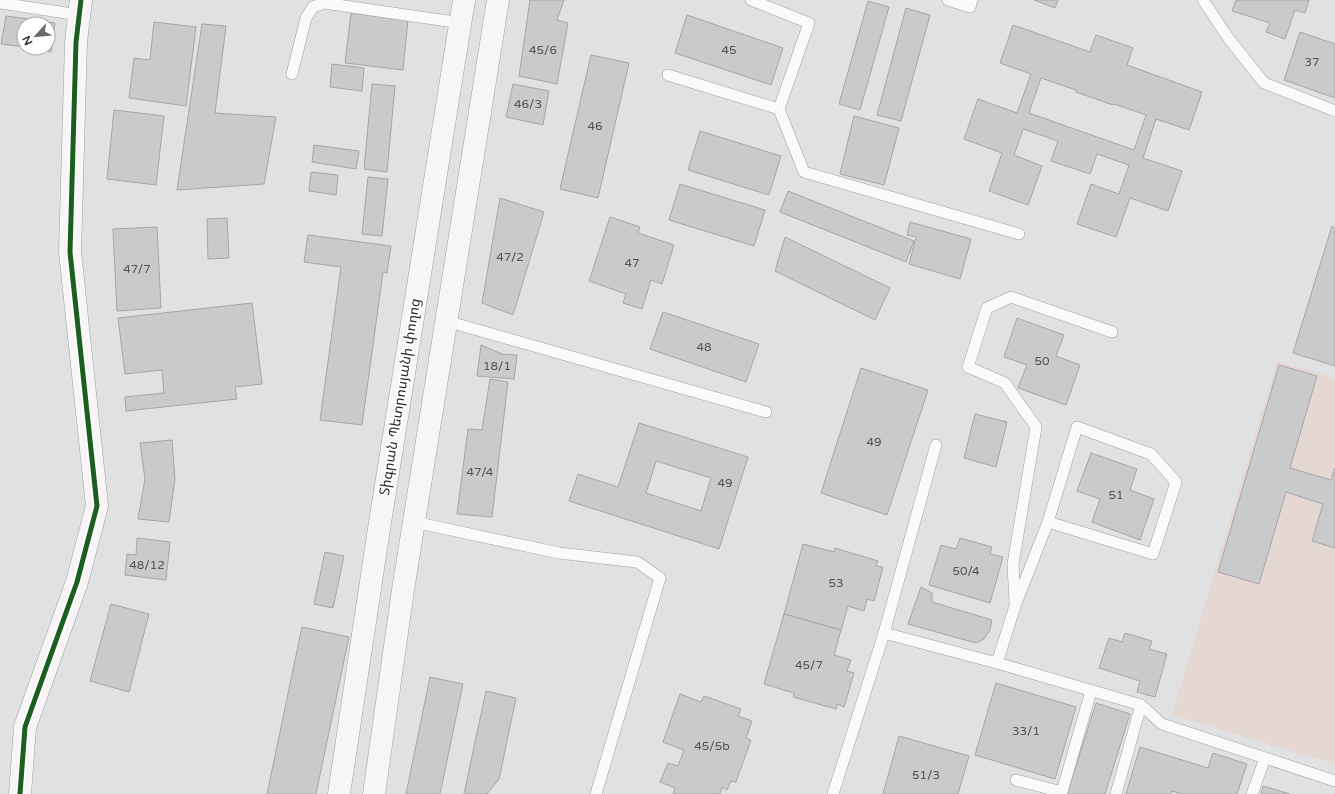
<svg xmlns="http://www.w3.org/2000/svg" width="1335" height="794" viewBox="0 0 1335 794" font-family="'Varela Round','Noto Sans Armenian',sans-serif">
<style>
.education{fill:#e5d8d3}
.building{fill:#c9cacb;stroke:#a6a6a7;fill-rule:evenodd}
.lines{fill:none;stroke-linecap:round;stroke-linejoin:round}
.lane-casing{stroke:#9fa0a1;stroke-width:12}
.secondary-casing{stroke:#9fa0a1;stroke-width:23}
.lane{stroke:#fafafb;stroke-width:11}
.secondary{stroke:#f8f5f6;stroke-width:22}
.cycleway-casing{stroke:#fff;stroke-width:8}
.cycleway{stroke:#1b5e20;stroke-width:5}
.labels{text-anchor:middle;dominant-baseline:central;stroke-width:3.5;stroke-linejoin:round;paint-order:stroke}
.number-label{font-size:12px;fill:#525354}
.street-label{font-size:14px;fill:#2a2b2c;stroke:#fff}
</style>
<rect width="100%" height="100%" fill="#e0e1e2"/>
<polygon class="education" points="1277,361 1335,378 1335,764 1172,715"/>
<g class="building">
<polygon points="530,0 564,0 557,20 568,23 557,84 519,76"/>
<polygon points="1034,0 1058,0 1055,8"/>
<polygon points="1236,0 1309,0 1305,13 1295,10 1285,39 1266,32 1270,23 1232,11"/>
<polygon points="868,1 889,7 860,110 839,104"/>
<polygon points="906,8 930,15 901,121 877,115"/>
<polygon points="351,13 408,20 403,70 345,63"/>
<polygon points="687,15 783,48 771,85 675,53"/>
<polygon points="6,16 30,19 29,24 24,24 24,47 1,44"/>
<polygon points="31,20 55,23 51,52 27,48 48,48 48,24 30,24"/>
<polygon points="154,22 196,27 186,106 129,98 134,58 150,60"/>
<polygon points="202,24 226,26 215,113 276,117 264,184 177,190"/>
<path d="M1013,25L1090,52L1096,35L1133,48L1127,65L1202,92L1189,130L1156,119L1143,158L1182,171L1168,211L1130,198L1116,237L1077,224L1091,184L1119,194L1129,165L1097,154L1090,174L1051,161L1058,141L1023,129L1014,155L1042,166L1028,205L989,191L1002,153L964,139L978,99L1017,113L1031,74L1000,63ZM1041,78L1076,90V92L1113,105L1114,104L1146,115L1134,150L1029,113Z"/>
<polygon points="1300,32 1335,44 1335,98 1284,80"/>
<polygon points="591,55 629,63 598,198 560,189"/>
<polygon points="332,64 364,68 362,91 330,87"/>
<polygon points="372,84 395,86 387,172 364,169"/>
<polygon points="513,84 549,91 543,125 506,117"/>
<polygon points="114,110 164,116 156,185 107,179"/>
<polygon points="854,116 899,128 884,185 840,174"/>
<polygon points="700,131 781,156 769,195 688,170"/>
<polygon points="314,145 359,151 356,169 312,162"/>
<polygon points="311,172 338,175 336,195 309,191"/>
<polygon points="368,177 388,179 382,236 362,234"/>
<polygon points="680,184 765,210 754,246 669,220"/>
<polygon points="788,191 914,241 906,262 780,212"/>
<polygon points="500,198 544,212 513,315 482,303"/>
<polygon points="610,217 640,227 638,233 674,245 662,284 651,280 642,309 623,303 626,294 589,281"/>
<polygon points="227,218 229,258 208,259 207,219"/>
<polygon points="910,222 971,239 960,279 909,264 916,237 907,235"/>
<polygon points="1332,226 1335,228 1335,366 1293,353"/>
<polygon points="157,227 161,308 117,311 113,229"/>
<polygon points="308,235 391,246 387,273 383,272 362,425 320,420 341,267 304,262"/>
<polygon points="785,237 890,288 875,320 775,271"/>
<polygon points="252,303 262,384 235,387 237,399 126,411 125,397 164,393 162,370 125,374 118,318"/>
<polygon points="663,312 759,344 746,382 650,349"/>
<polygon points="1017,318 1064,335 1056,356 1080,365 1066,405 1018,388 1027,365 1004,357"/>
<polygon points="481,345 502,354 517,355 514,379 477,376"/>
<polygon points="1279,365 1317,376 1290,468 1331,480 1335,468 1335,548 1312,541 1323,504 1286,492 1259,584 1218,572"/>
<polygon points="861,368 928,390 887,515 821,493"/>
<polygon points="490,379 508,382 492,517 457,514 468,429 482,430"/>
<polygon points="975,414 1007,422 996,467 964,458"/>
<path d="M639,423L748,457L719,549L569,501L578,474L618,487ZM656,461L711,478L701,511L646,493Z"/>
<polygon points="172,440 175,479 169,522 138,519 145,479 140,443"/>
<polygon points="1091,453 1137,469 1130,490 1154,499 1140,540 1092,522 1100,499 1077,491"/>
<polygon points="137,538 170,542 166,580 125,575 127,554 136,555"/>
<polygon points="960,538 992,547 990,554 1003,557 990,603 929,585 941,545 956,549"/>
<polygon points="803,544 834,552 835,548 878,561 876,566 883,567 874,601 867,599 864,611 848,606 841,630 784,614"/>
<polygon points="325,552 344,556 333,608 314,604"/>
<polygon points="921,587 932,593 932,602 992,620 990,630 984,639 976,643 908,624"/>
<polygon points="111,604 149,614 129,692 90,681"/>
<polygon points="784,614 841,630 834,655 851,660 847,671 854,673 844,707 837,704 836,709 793,697 794,693 764,684"/>
<polygon points="302,627 349,637 316,794 267,794"/>
<polygon points="1125,633 1152,641 1149,649 1167,654 1155,697 1137,692 1140,681 1099,668 1109,638 1122,642"/>
<polygon points="430,677 463,684 440,794 406,794"/>
<polygon points="996,683 1076,707 1055,779 975,755"/>
<polygon points="486,691 516,698 499,779 487,794 464,794"/>
<polygon points="680,694 701,702 704,696 741,709 738,716 752,721 746,738 751,740 736,782 731,781 727,790 722,787 720,794 673,794 675,788 660,782 668,763 678,766 684,750 663,742"/>
<polygon points="1096,703 1130,714 1105,794 1067,794"/>
<polygon points="899,736 969,756 958,794 883,794"/>
<polygon points="1140,747 1208,768 1213,753 1247,764 1237,794 1181,794 1172,791 1171,794 1126,794"/>
<polygon points="1263,786 1290,794 1261,794"/>
</g>
<g class="lines">
<g class="lane-casing">
<g id="lane">
<polyline points="751,0 809,23 779,109 804,172 1019,234"/>
<polyline points="948,0 970,7 972,0"/>
<polyline points="1203,0 1229,39 1264,83 1335,111"/>
<polyline points="0,3 79,15"/>
<polyline points="292,74 306,18 313,7 324,3 461,23"/>
<polyline points="668,75 779,109"/>
<polyline points="446,321 766,412"/>
<polyline points="414,522 559,553 637,562 660,578 596,794"/>
<polyline points="1015,602 1013,564 1036,427 1005,383 968,367 987,308 1011,297 1112,332"/>
<polyline points="884,633 936,445"/>
<polyline points="997,663 1141,705 1162,724 1335,781"/>
<polyline points="1016,780 1062,792 1091,691"/>
<polyline points="833,794 884,633 997,663 1015,606 1048,522 1077,427 1151,454 1176,482 1153,554 1048,522"/>
<polyline points="1116,794 1141,705"/>
<polyline points="1252,794 1265,758"/>
</g>
</g>
<g class="secondary-casing">
<g id="secondary">
<polyline points="20,794 25,727 77,582 97,506 70,252 76,42 81,0"/>
<polyline points="339,794 378,535 464,0"/>
<polyline points="374,794 403,590 498,0"/>
</g>
</g>
<use href="#lane" class="lane"/>
<use href="#secondary" class="secondary"/>
<g class="cycleway-casing">
<polyline id="cycleway" points="20,794 25,727 77,582 97,506 70,252 76,42 81,0"/>
</g>
<use href="#cycleway" class="cycleway"/>
</g>
<g class="labels">
<g class="number-label">
<text x="543" y="50">45/6</text>
<text x="729" y="50">45</text>
<text x="1312" y="62">37</text>
<text x="528" y="104">46/3</text>
<text x="595" y="126">46</text>
<text x="510" y="257">47/2</text>
<text x="632" y="263">47</text>
<text x="137" y="269">47/7</text>
<text x="704" y="347">48</text>
<text x="1042" y="361">50</text>
<text x="497" y="366">18/1</text>
<text x="874" y="442">49</text>
<text x="480" y="472">47/4</text>
<text x="725" y="483">49</text>
<text x="1116" y="495">51</text>
<text x="147" y="565">48/12</text>
<text x="966" y="571">50/4</text>
<text x="836" y="583">53</text>
<text x="809" y="665">45/7</text>
<text x="1026" y="731">33/1</text>
<text x="712" y="746">45/5b</text>
<text x="926" y="775">51/3</text>
</g>
<g class="street-label">
<text transform="translate(400 397) rotate(-81)">Տիգրան Պետրոսյանի փողոց</text>
</g>
</g>
<g transform="translate(36 36) rotate(243)"><circle r="19" fill="#ffffff" stroke="#aaaaab"/>
<path d="M0-3L7 15L0 10L-7 15Z" fill="#6a6b6c"/>
<text y="-6" font-size="11" font-weight="bold" text-anchor="middle" fill="#2a2b2c">N</text>
</g>
</svg>
